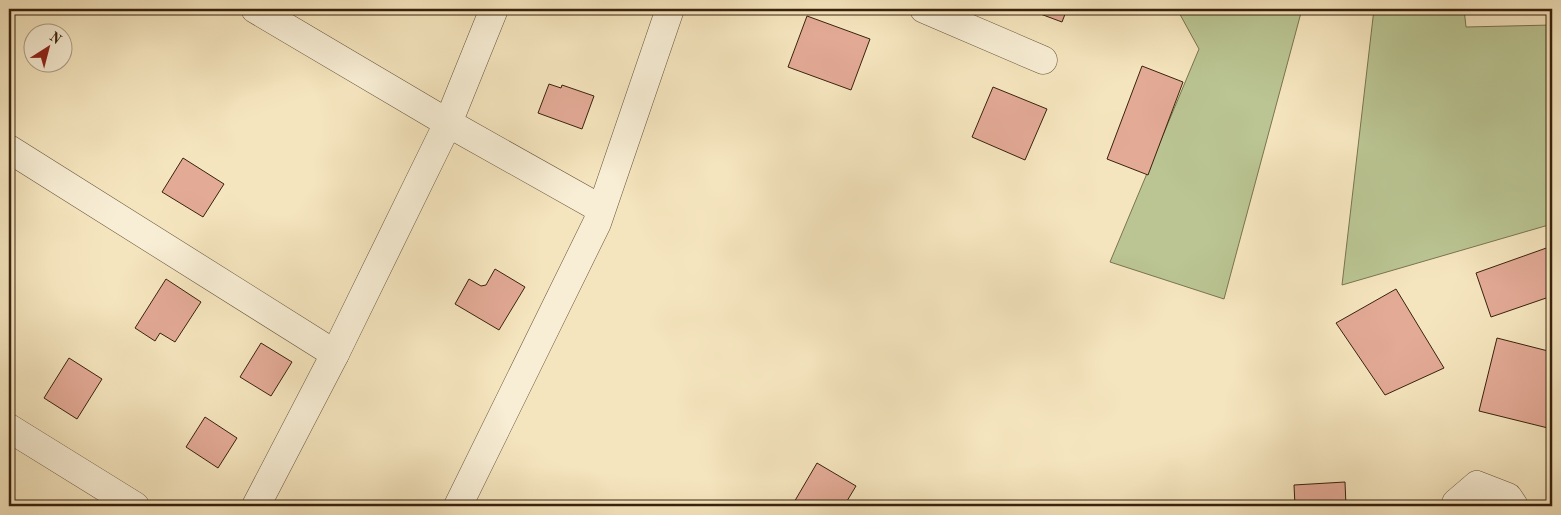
<svg xmlns="http://www.w3.org/2000/svg" width="1561" height="515" viewBox="0 0 1561 515" font-family="'Old Standard TT',serif">
<style>
.green{fill:#bac593;stroke:#797450}
.building{fill:#e3aa96;stroke:#38220c}
.lines{fill:none;stroke-linecap:round;stroke-linejoin:round}
.minor-casing{stroke:#675338;stroke-width:29}
.minor{stroke:#f8eed5;stroke-width:28}
</style>
<rect width="100%" height="100%" fill="#f5e5be"/>
<filter id="stains"><feTurbulence type="fractalNoise" baseFrequency=".004" numOctaves="4"/><feColorMatrix values="0 0 0 0 .2 0 0 0 0 .09 0 0 0 0 .02 0 0 0 .5 -.17"/></filter>
<radialGradient id="worn" r=".72"><stop offset=".6" stop-color="#630" stop-opacity="0"/><stop offset="1" stop-color="#630" stop-opacity=".3"/></radialGradient>
<g class="green">
<polygon points="1177,9 1302,9 1224,299 1110,262 1199,49"/>
<polygon points="1374,9 1464,9 1466,27 1552,25 1552,224 1342,285"/>
</g>
<g class="building">
<polygon points="1027,9 1067,9 1062,22"/>
<polygon points="807,16 870,39 851,90 788,67"/>
<polygon points="1142,66 1183,82 1148,175 1107,159"/>
<polygon points="549,84 561,88 562,85 594,96 582,129 538,113"/>
<polygon points="993,87 1047,109 1025,160 972,137"/>
<polygon points="183,158 224,184 203,217 162,192"/>
<polygon points="1552,246 1552,296 1491,317 1476,273"/>
<polygon points="495,269 525,287 499,330 455,304 469,279 481,286 486,285"/>
<polygon points="166,279 201,302 175,342 160,333 155,341 135,328"/>
<polygon points="1396,289 1444,368 1385,395 1336,323"/>
<polygon points="1497,338 1552,352 1552,429 1479,411"/>
<polygon points="261,343 292,362 271,396 240,377"/>
<polygon points="69,358 102,379 77,419 44,398"/>
<polygon points="205,417 237,438 218,468 186,447"/>
<polygon points="817,463 856,486 844,506 796,506 793,504"/>
<polygon points="1345,482 1346,506 1295,506 1294,485"/>
</g>
<g class="lines">
<g class="minor-casing">
<g id="minor">
<polyline points="255,9 448,123 335,354 256,506"/>
<polyline points="494,9 448,123 601,209"/>
<polyline points="924,9 1043,60"/>
<polyline points="9,149 335,354"/>
<polyline points="9,428 135,506"/>
<polyline points="458,506 597,223 670,9"/>
<polyline points="1455,506 1456,503 1477,485 1508,497 1514,506"/>
</g>
</g>
<use href="#minor" class="minor"/>
</g>
<rect width="1561" height="515" fill="none" stroke="#f5e5be" stroke-width="30"/>
<rect x="10" y="10" width="1541" height="495" fill="none" stroke="#38220c" stroke-width="2.5"/>
<rect x="15" y="15" width="1531" height="485" fill="none" stroke="#38220c"/>
<g transform="translate(48 48) rotate(36)"><circle r="24" fill="#f8eed5" stroke="#ab9c85"/>
<path d="M0-4L9 19L0 12L-9 19Z" fill="#8f2418"/>
<text y="-8" font-size="14" font-weight="bold" text-anchor="middle" fill="#38220c">N</text>
</g>
<rect width="100%" height="100%" filter="url(#stains)"/>
<rect width="100%" height="100%" fill="url(#worn)"/>
</svg>
